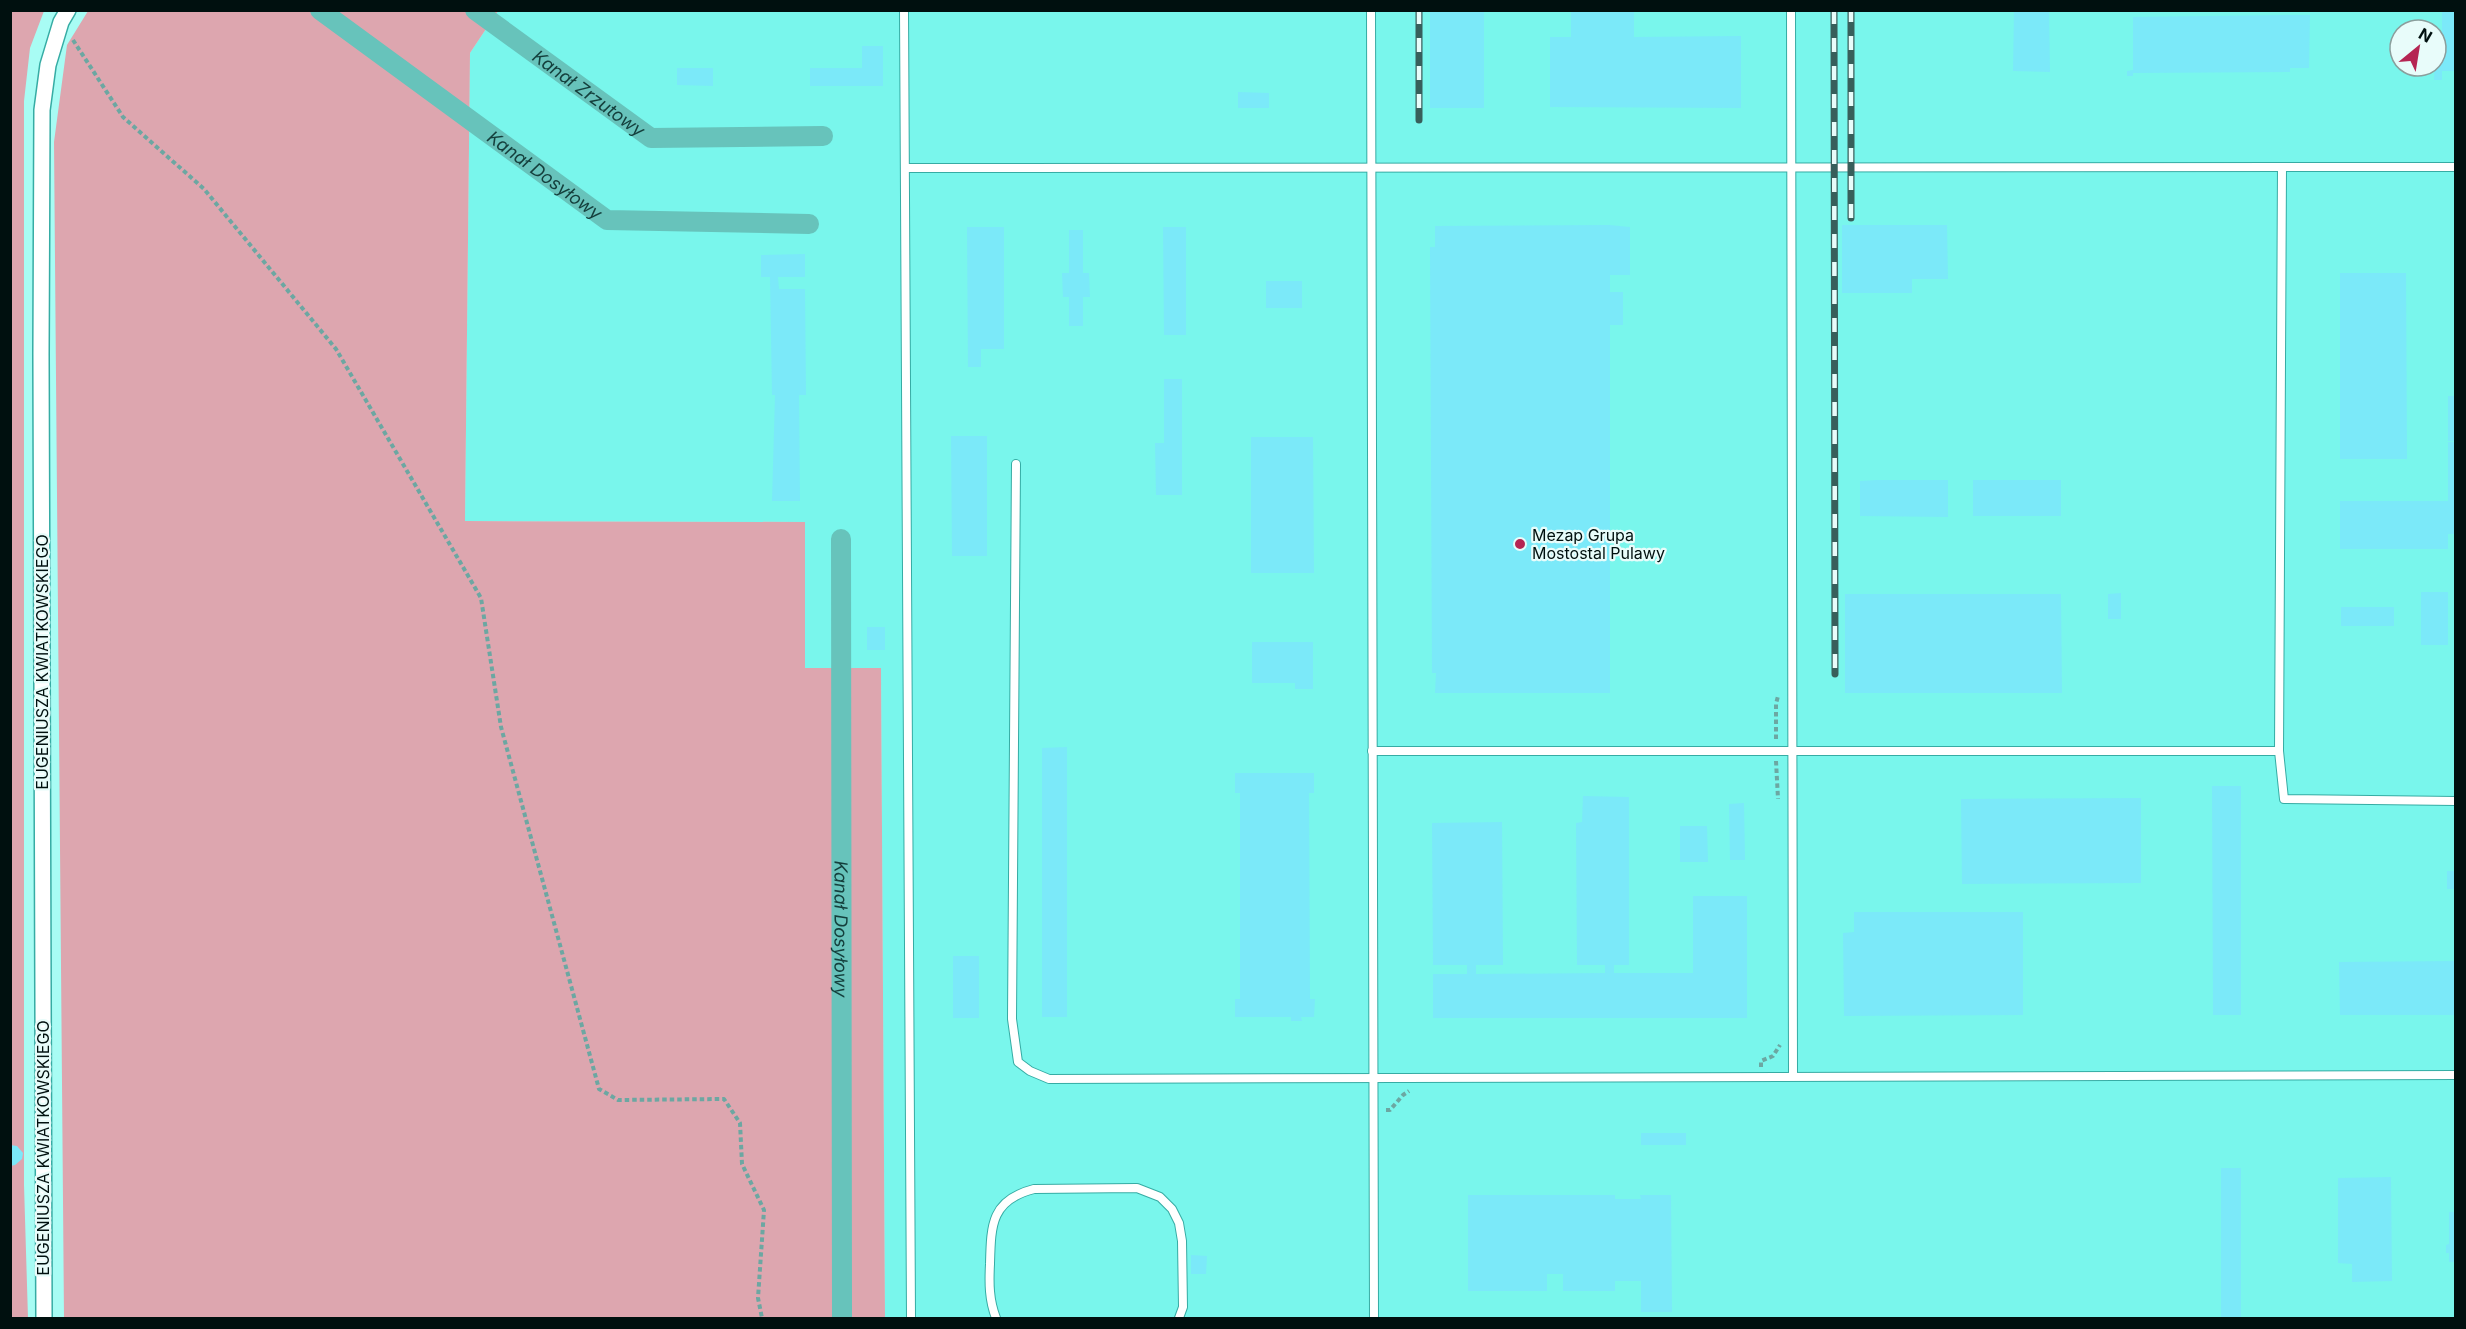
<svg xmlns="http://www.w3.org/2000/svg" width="2466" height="1329" viewBox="0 0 2466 1329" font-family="Inter,sans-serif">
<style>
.built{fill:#79f6ec;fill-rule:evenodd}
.green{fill:#dda6af}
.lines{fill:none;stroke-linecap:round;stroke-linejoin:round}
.canal{stroke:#67c3bb;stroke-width:20}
.building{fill:#7be9f9}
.service-casing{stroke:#36aca4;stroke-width:10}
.minor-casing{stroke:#36aca4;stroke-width:18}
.path{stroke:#6ca7a2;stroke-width:4;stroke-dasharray:4.5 3;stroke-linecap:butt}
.service{stroke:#fff;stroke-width:8}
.minor{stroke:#fff;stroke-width:15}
.rail-casing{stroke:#385f5b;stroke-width:7}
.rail{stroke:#e8fcfa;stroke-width:4.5;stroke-dasharray:14;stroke-linecap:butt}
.poi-dot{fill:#b52553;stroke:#e8fcfa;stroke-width:2}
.labels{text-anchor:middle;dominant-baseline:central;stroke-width:4.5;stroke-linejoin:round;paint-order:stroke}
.poi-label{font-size:16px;fill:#00100f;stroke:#e8fcfa;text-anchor:start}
.street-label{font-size:16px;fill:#00100f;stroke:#e8fcfa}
.water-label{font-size:18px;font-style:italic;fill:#143f3c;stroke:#e8fcfa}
</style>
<rect width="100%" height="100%" fill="#a8fcf4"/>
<path class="built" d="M498,11H2455V1318H885L881,669L805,668V522L465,521L470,53ZM2400,30H2436V66H2400Z"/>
<g class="green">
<polygon points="10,11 44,11 30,48 24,101 24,1185 28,1318 10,1318"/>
<polygon points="88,11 498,11 470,53 465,521 805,522 805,668 881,668 885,1318 64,1318 54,142 67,45"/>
</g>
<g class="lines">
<g class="canal">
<path id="s1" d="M320,10L607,220L809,224"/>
<path id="s2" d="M475,10L651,138L823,136"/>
<path id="s3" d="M841,539L842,1318"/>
</g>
</g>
<g class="building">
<rect x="1430" y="10" width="54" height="98"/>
<polygon points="1571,10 1634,10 1634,37 1741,36 1741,108 1550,107 1550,37 1571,37"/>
<polygon points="2014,10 2049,10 2050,72 2013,71"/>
<polygon points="2442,10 2456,10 2456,71 2442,71 2442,80 2434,80 2436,36 2442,36"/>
<polygon points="2289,15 2310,15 2309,68 2290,68 2290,72 2133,73 2133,76 2127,76 2127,71 2133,70 2133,17"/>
<polygon points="862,46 883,46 883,86 810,86 810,68 862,68"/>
<polygon points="677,68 713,68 713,86 677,85"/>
<polygon points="1238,92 1269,93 1269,108 1238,108"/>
<polygon points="1609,225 1630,227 1630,275 1610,275 1610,292 1623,292 1623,325 1610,325 1610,693 1435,693 1436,673 1432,673 1430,247 1435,247 1435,226"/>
<polygon points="1842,225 1947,225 1948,279 1912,279 1912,293 1842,293"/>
<polygon points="967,227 1004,227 1004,349 981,349 981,367 968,367"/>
<polygon points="1163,227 1186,227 1186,335 1164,335"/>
<polygon points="1069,230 1083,230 1083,273 1089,273 1090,297 1083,297 1083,326 1069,326 1069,297 1063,297 1062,273 1069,273"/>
<polygon points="805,254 805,277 778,277 779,289 805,289 806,395 799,395 800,501 772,501 775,395 772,395 770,277 761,277 761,255"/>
<polygon points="2340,273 2406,273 2407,459 2340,459"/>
<rect x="1266" y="281" width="36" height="27"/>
<polygon points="1164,379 1182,379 1182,495 1156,495 1155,443 1164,443"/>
<rect x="2448" y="396" width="8" height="45"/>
<polygon points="951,436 987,436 987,556 952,556"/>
<polygon points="1251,437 1313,437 1314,573 1251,573"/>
<polygon points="2448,442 2456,442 2456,534 2448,534 2448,549 2340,549 2340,501 2448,501"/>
<polygon points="1877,480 1948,480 1948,517 1860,516 1860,481"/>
<rect x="1973" y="480" width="88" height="36"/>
<rect x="2421" y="592" width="27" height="53"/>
<polygon points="2121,593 2121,619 2108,619 2108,594"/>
<polygon points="1845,594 2061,594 2062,693 1845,693"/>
<rect x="2341" y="607" width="53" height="19"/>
<rect x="867" y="627" width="18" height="23"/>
<polygon points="1252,642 1313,642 1313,689 1295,689 1295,683 1252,683"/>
<polygon points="1067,747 1067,1017 1042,1017 1042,748"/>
<polygon points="1235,773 1314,773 1314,793 1309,793 1310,999 1315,999 1314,1017 1301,1017 1302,1021 1291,1021 1291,1017 1235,1017 1235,999 1240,999 1240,793 1235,793"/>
<polygon points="2212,786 2241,786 2241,1015 2213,1015"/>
<polygon points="1583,796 1629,797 1629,965 1614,965 1614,973 1693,973 1693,896 1747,896 1747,1018 1433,1018 1433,974 1467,974 1467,965 1433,965 1432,823 1502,822 1503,965 1476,965 1476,974 1605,973 1605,965 1577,965 1576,823 1582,822"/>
<polygon points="2141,798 2141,883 1962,884 1961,799"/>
<polygon points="1744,803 1745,860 1730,860 1729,804"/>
<polygon points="1680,826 1707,826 1708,862 1680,862"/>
<rect x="2447" y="871" width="9" height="18"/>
<polygon points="1854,912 2023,912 2023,1015 1844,1016 1843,933 1854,932"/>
<rect x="953" y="956" width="26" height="62"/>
<polygon points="2456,961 2456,1015 2340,1015 2339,962"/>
<rect x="1641" y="1133" width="45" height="12"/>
<polygon points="10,1145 17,1146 23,1153 22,1159 15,1165 10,1166"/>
<rect x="2221" y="1168" width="20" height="150"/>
<polygon points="2391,1177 2392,1281 2352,1282 2352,1264 2338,1263 2338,1178"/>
<polygon points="1468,1195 1615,1195 1615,1199 1641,1199 1640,1195 1671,1195 1672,1312 1641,1312 1641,1281 1615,1281 1615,1291 1563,1291 1563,1274 1547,1274 1547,1291 1468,1291"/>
<polygon points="2449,1212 2456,1212 2456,1262 2449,1262 2449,1253 2446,1253 2446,1245 2449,1244"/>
<polygon points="1191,1255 1207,1256 1206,1274 1191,1274"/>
</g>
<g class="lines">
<g class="service-casing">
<g id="service">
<polyline points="904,10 911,1318"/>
<polyline points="1371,10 1374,1318"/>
<polyline points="1791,10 1793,1075"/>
<polyline points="2282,167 2279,751 2284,799 2456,801"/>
<polyline points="905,168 2456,167"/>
<polyline points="1016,464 1012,1019 1018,1062 1030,1071 1049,1079 2456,1075"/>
<polyline points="1372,751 2279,751"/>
<path d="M996,1318C989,1300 989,1283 990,1264C991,1225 991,1200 1034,1189L1137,1188L1160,1197L1172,1209L1179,1223L1182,1241L1183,1307L1179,1318"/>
</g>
</g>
<g class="minor-casing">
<polyline id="minor" points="44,1318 41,355 42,110 48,65 61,22 68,10"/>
</g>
<g class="path">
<polyline points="73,40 123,117 204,189 336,349 481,598 501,727 599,1089 618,1100 724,1099 740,1123 742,1164 764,1210 758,1298 762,1318"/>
<polyline points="1776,739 1776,704 1778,696"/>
<polyline points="1776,761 1778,799"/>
<polyline points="1761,1067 1761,1061 1773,1056 1780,1045"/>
<polyline points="1386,1110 1390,1110 1403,1095 1409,1091"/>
</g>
<use href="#service" class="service"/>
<use href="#minor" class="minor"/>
<g class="rail-casing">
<g id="rail">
<polyline points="1419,10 1419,120"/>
<polyline points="1834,10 1835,674"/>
<polyline points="1851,218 1851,10"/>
</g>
</g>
<use href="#rail" class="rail"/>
</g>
<circle class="poi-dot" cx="1520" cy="544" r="6"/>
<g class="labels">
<g class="poi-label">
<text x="1532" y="535">Mezap Grupa<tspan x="1532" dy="18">Mostostal Pulawy</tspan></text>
</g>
<g class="street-label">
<text transform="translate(42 662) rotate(-90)">EUGENIUSZA KWIATKOWSKIEGO</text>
<text transform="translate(43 1148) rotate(-90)">EUGENIUSZA KWIATKOWSKIEGO</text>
</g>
<g class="water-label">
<text stroke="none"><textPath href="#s2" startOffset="141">Kanał Zrzutowy</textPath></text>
<text stroke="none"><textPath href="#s1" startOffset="279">Kanał Dosyłowy</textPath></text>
<text stroke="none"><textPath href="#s3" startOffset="390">Kanał Dosyłowy</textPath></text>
</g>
</g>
<rect width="2466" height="1329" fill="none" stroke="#00100f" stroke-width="24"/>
<g transform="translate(2418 48) rotate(30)"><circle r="28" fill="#e8fcfa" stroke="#8b9e9c" stroke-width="1.5"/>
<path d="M0-4.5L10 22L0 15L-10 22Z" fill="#b52553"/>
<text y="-9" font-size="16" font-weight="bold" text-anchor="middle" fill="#00100f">N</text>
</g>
</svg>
